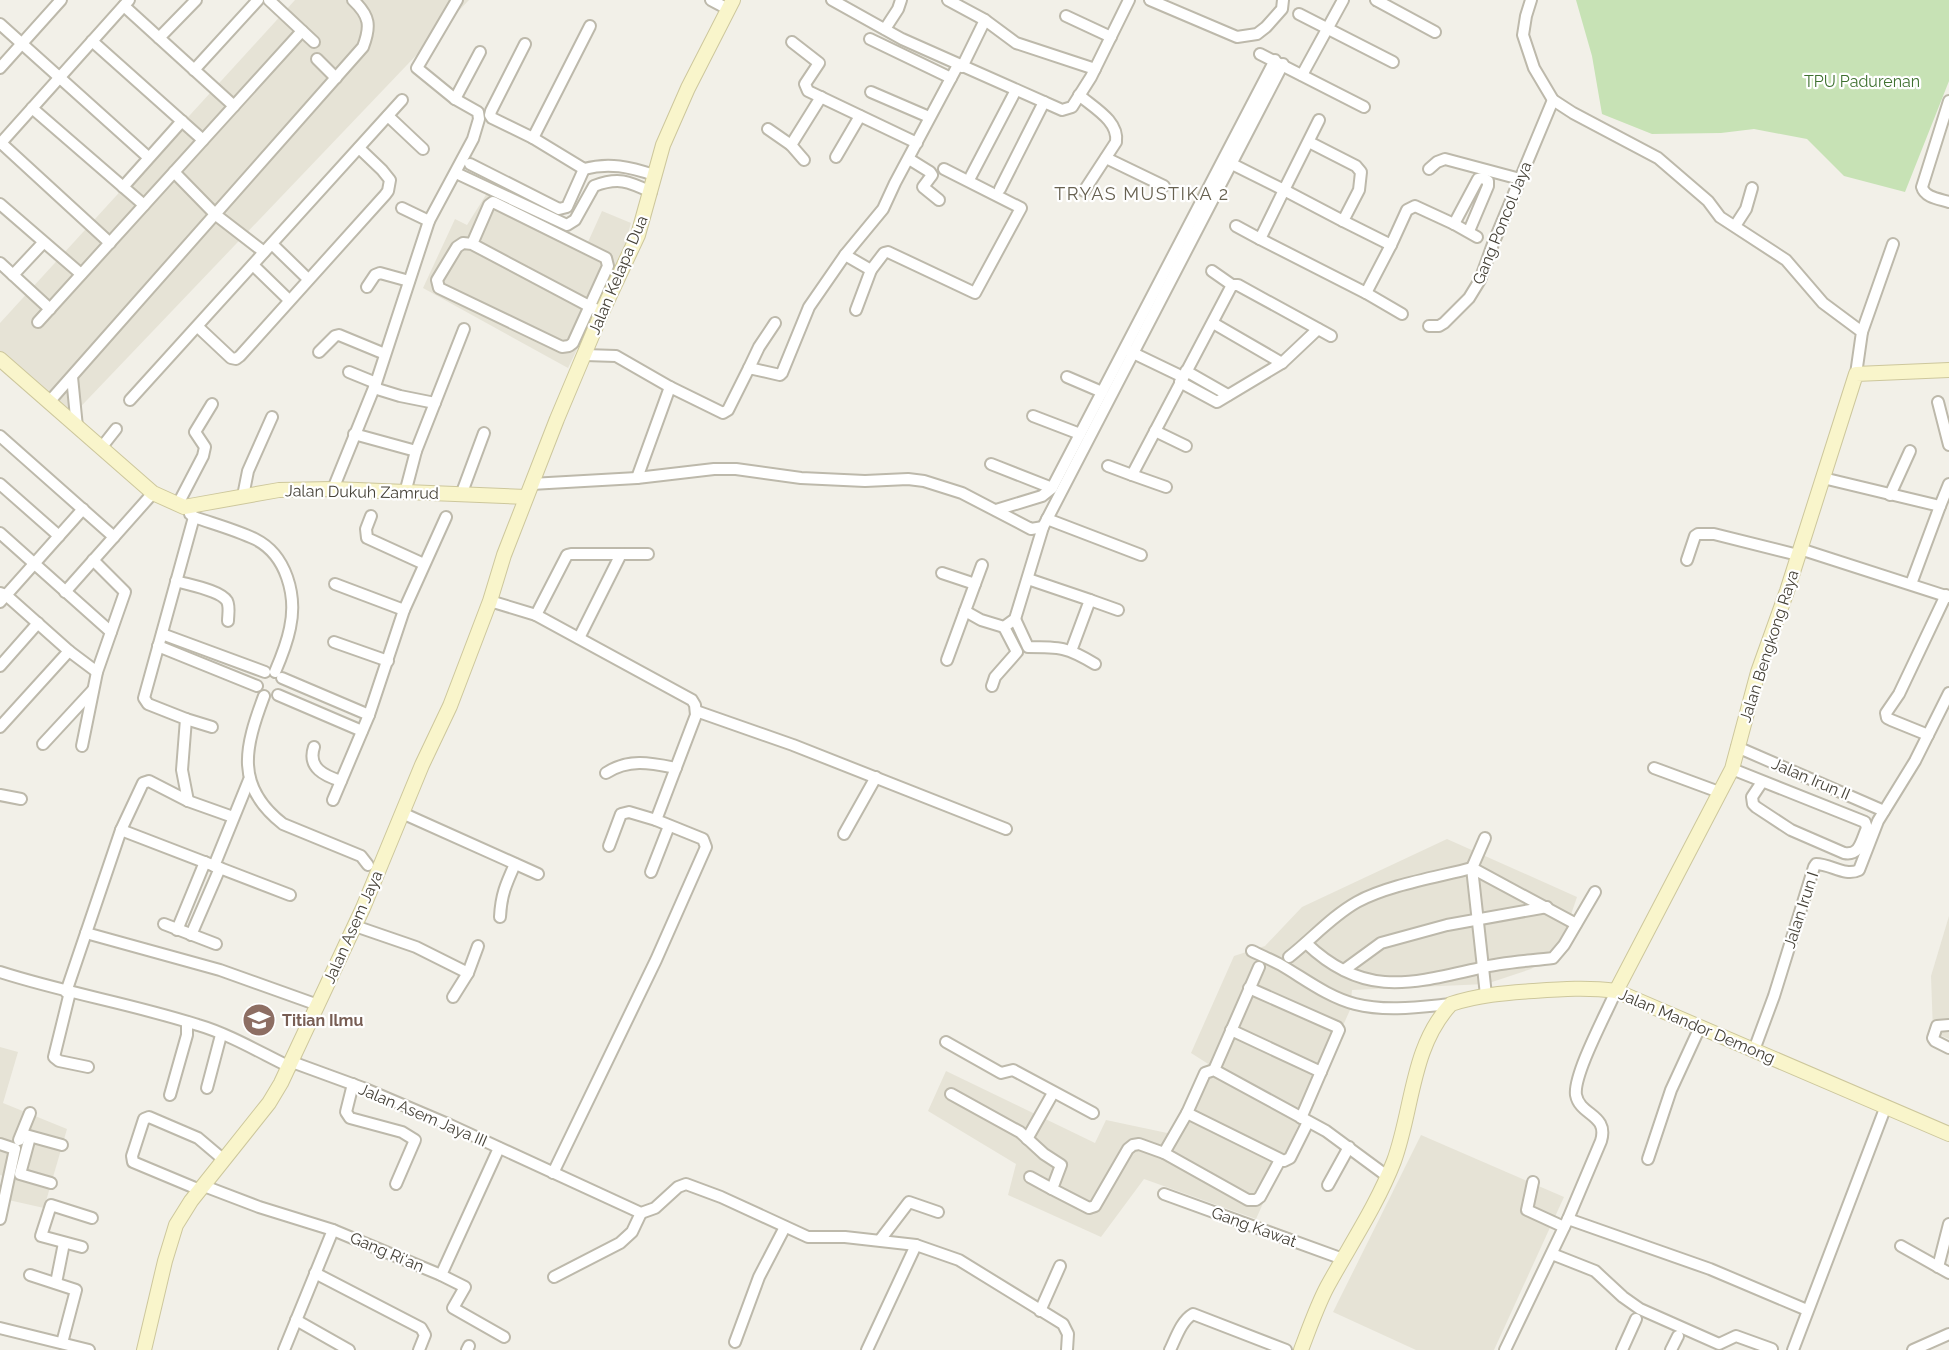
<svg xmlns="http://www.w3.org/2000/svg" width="1949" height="1350" viewBox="0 0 1949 1350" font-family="Raleway,sans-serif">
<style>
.residential{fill:#e6e3d6}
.green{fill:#c7e2b5}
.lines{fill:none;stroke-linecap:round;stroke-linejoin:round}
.street-casing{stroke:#bdb9ab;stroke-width:14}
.secondary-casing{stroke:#cdc79c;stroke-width:16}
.street{stroke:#fff;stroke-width:10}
.secondary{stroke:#f9f5cb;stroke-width:14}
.labels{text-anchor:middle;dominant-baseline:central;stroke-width:4.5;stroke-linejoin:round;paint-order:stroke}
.park-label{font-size:16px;fill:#3f7130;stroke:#fff}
.street-label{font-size:16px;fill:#454137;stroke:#fff}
.education-label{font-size:16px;font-weight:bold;fill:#785e54;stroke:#fff;text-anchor:start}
.neighbourhood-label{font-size:18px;letter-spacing:1.5px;fill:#676150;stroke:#fff}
</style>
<rect width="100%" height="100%" fill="#f2f0e8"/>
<g class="residential">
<polygon points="295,0 469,0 67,421 0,357 0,323"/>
<polygon points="489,190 588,242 602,211 631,223 620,261 568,368 423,288 455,219 467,225"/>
<polygon points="1447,839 1577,897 1558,953 1531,969 1486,984 1352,990 1350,1010 1256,1219 1144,1179 1101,1237 1008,1195 1016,1164 928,1111 946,1071 1095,1143 1106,1120 1172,1134 1213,1067 1191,1053 1234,956 1265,946 1302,907"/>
<polygon points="1949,916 1949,1039 1933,1032 1931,976"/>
<polygon points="0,1047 18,1052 3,1103 67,1129 44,1208 4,1199 8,1177 0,1175"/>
<polygon points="1421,1135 1564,1197 1494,1350 1416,1350 1333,1312"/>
</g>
<polygon class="green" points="1576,0 1949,0 1949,81 1905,192 1844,176 1807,139 1754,129 1721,133 1652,134 1602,114 1592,56"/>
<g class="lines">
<g class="street-casing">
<g id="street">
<polyline points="269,0 314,42"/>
<polyline points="711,0 728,9"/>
<polyline points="832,0 902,39 1062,110 1072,107 1091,77 1129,0"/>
<polyline points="948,0 985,20 1016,43 1095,69"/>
<polyline points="1150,0 1237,37 1257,34 1266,27 1282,9 1283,0"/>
<polyline points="1376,0 1435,32"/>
<polyline points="1531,0 1526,16 1523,35 1534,68 1553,100 1573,113 1658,158 1708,201 1720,217 1786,260 1823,303 1862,332 1856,374"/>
<polyline points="124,6 234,106"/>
<polyline points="1299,14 1393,62"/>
<polyline points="1066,16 1111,37"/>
<polyline points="0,24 148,157"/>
<polyline points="885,29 898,9 901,0"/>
<polyline points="159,38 196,0"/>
<polyline points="870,39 951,78"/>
<polyline points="92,41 203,140"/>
<polyline points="792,42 819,63 805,84 808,91 917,143"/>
<path d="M525,44L491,111L490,115L492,118L533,138L584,169C609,162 630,167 654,175"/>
<polyline points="1260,54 1364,107"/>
<polyline points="317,59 336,78"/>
<polyline points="962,67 985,20"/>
<polyline points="0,68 61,0"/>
<polyline points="194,70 258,0"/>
<polyline points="1302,75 1343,0"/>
<polyline points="871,92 929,117"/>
<path d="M1079,95C1094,108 1119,121 1116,142L1084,191"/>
<polyline points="455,99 480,52"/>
<path d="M1949,101L1922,187C1925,198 1940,199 1949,202"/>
<polyline points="32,108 144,205"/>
<polyline points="388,116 423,149"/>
<polyline points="768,129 791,145"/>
<polyline points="533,138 590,26"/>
<polyline points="1309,142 1356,166 1361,172 1359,190 1343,221 1391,245 1407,210 1415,206 1454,224 1477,237"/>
<polyline points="1,143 110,243"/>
<polyline points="0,144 129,0"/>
<polyline points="836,157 860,116"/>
<polyline points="1106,158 1164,186"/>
<polyline points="909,159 930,172 932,175 923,187 939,200"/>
<polyline points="804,160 791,145 821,97"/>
<polyline points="1226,161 1284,190 1319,120"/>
<polyline points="470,164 559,209 567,207 584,169"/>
<polyline points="1429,169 1437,162 1445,159 1520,179"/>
<polyline points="174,172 216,215 264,252"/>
<path d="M456,173L567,225L575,220L594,186C618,177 628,181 651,192"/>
<polyline points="971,176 1016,90"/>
<polyline points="123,187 182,121"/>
<polyline points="1000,189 1044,102"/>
<polyline points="0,204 81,274"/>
<polyline points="402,208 429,221"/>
<polyline points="1454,224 1478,179 1483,178 1488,181 1488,186 1469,231"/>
<polyline points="1236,226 1260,239 1284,190 1343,221"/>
<polyline points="1735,226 1746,209 1752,188"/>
<polyline points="1260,239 1366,293 1391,245"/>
<polyline points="272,244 308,279"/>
<polyline points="472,244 489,205 493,202 606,258 608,266 573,343 569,346 562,347 439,288 437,280 457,247 463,243 472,244 589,306 602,312"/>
<polyline points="845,255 871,270 856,310"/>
<polyline points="0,263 50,309"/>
<polyline points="253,265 289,300"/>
<polyline points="871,270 884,253 888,252 975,293 1021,208 944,169"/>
<polyline points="1212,271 1232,285"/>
<polyline points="13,275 43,243"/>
<polyline points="367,287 375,275 380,273 409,281"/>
<polyline points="1366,293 1402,314"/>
<polyline points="38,322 302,31"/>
<polyline points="1213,323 1282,363"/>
<polyline points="1429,326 1439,326 1444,323 1469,298 1480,280 1493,244 1553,100"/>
<polyline points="198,327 231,358 236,359 240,356 385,195 388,191 390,180 382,170 359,148"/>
<polyline points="1862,332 1893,244"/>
<polyline points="1129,351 1183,377"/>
<polyline points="319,352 335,336 339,335 385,354"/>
<polyline points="585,355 616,356 670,387 723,413 728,410 749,368 780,375 782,373 809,307 845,255 883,209 895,183 958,65"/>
<polyline points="749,368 759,347 775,323"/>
<polyline points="1186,371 1228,395"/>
<polyline points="349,372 376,383"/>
<polyline points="72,377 77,427"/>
<polyline points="1067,377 1102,392"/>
<polyline points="1180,382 1217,402 1282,363 1318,329"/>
<polyline points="374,388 400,396 435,403"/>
<polyline points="130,400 402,100"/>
<path d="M49,402L363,47C371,26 370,16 353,0"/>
<polyline points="1938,402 1949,445"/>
<polyline points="1033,416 1080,434"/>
<polyline points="1155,431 1186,446"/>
<polyline points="354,434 416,451"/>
<polyline points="0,436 114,537"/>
<polyline points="101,448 116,429"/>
<polyline points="991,464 1052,488"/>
<polyline points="1108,466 1132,475 1232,285 1238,285 1331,336"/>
<polyline points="1132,475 1166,487"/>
<polyline points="637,478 670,387"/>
<polyline points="1823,478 1940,506 1949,484"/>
<polyline points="0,484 59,536"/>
<polyline points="531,484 637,478 714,469 736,469 801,478 865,481 908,479 924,481 962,493 1031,529 1043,527"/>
<polyline points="333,489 376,383 429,221 473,139 479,119 478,112 455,99 417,68 457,0"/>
<polyline points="405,493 416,451 464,329"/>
<polyline points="461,495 484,433"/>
<polyline points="1890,495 1910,451"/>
<polyline points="243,496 248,471 272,417"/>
<polyline points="178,504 203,456 205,447 195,432 212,404"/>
<polyline points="996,510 1042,496 1052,488 1275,60"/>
<path d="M190,514L194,517C214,524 236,530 255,539C287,555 297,596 290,628C287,643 281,658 275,672"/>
<polyline points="371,516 366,529 367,538 424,564"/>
<polyline points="1047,519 1141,555"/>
<polyline points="0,533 111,632"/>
<polyline points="1800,549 1949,597"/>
<polyline points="1687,560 1695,536 1698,534 1714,534 1798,555"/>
<polyline points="982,565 965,611 981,620 1004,627 1015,619 1043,527 1283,64"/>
<polyline points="942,573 975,584"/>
<polyline points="1028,579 1090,600 1071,651"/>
<path d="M176,581C189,585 220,590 227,601C230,607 228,615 228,621"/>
<polyline points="335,584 404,610"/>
<polyline points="1911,584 1940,506"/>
<polyline points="65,592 153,493"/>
<polyline points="0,593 6,595 69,651 97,672"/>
<polyline points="1090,600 1118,610"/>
<polyline points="490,601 536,615 567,555 571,554 648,554"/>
<polyline points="0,602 83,509"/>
<polyline points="536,615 692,700 695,705 696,715 656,820 703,839 706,847 656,960 553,1173"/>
<path d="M1015,619L1028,647C1060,647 1067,647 1095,664"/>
<polyline points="162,634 265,672"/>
<polyline points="579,638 621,554"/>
<polyline points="334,642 388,661"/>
<polyline points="158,646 257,686"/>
<polyline points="947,660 965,611"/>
<polyline points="0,666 38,623"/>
<polyline points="282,678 369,715"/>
<polyline points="992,686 995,677 1017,652 1004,627"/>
<polyline points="278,695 362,731"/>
<path d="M264,696C245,747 234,786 283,824L361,856L368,865"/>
<polyline points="696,711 793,745 1006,829"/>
<polyline points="186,719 212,727"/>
<polyline points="0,727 69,651"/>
<polyline points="1928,735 1891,720 1887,718 1886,713 1899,694 1946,595"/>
<polyline points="43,744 93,690"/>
<polyline points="82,746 97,672 125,592 93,560"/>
<path d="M314,747C307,768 325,776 341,781"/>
<polyline points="1737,747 1884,811"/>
<polyline points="1654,768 1719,792"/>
<path d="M1732,769L1865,822L1867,828C1861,841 1860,856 1844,853L1791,830L1756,807L1753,804L1752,797L1762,782"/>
<path d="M606,773C629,758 651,763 676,768"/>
<polyline points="0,795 21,799"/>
<polyline points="333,800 369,715 404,610 446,517"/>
<polyline points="188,801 182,770 186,719 148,704 144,698 194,517"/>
<polyline points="402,813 538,874"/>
<polyline points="121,830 290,895"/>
<polyline points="844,834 876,777"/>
<polyline points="1485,838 1472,868 1486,995"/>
<polyline points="609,846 621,814 629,812 656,820"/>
<polyline points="214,866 249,780"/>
<polyline points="651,872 669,826"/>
<path d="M500,917C501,895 506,884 515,864"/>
<polyline points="164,924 216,944"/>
<polyline points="355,926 416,947 468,973"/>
<polyline points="177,930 205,862"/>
<polyline points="86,933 220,970 318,1005"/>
<polyline points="191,935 220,868"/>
<path d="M1306,943C1363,998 1410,984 1480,968C1503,962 1529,961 1553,958L1564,945L1595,892"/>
<path d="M1252,951C1262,956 1272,960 1281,965C1305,979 1328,997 1355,1004C1386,1012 1420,1007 1451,1004"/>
<path d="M1289,957C1312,939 1332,916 1357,902C1388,885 1438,877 1472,868L1576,924"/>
<polyline points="1344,970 1381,943 1447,925 1547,907"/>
<path d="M0,972C65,993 133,1004 198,1025C229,1034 261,1053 290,1067"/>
<polyline points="1249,988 1337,1027 1339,1030 1301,1118"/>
<polyline points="66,992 121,830 143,783 149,781 188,801 233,817"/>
<polyline points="70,992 54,1057 59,1061 88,1067"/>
<polyline points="453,997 468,973 478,946"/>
<polyline points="1949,1025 1937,1026 1933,1038 1935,1041 1949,1048"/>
<polyline points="1231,1030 1321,1072"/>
<polyline points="946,1042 1001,1073 1013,1070 1093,1113"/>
<path d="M1754,1050L1774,996L1814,867L1816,864C1831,864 1845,877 1859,870L1878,821L1915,761L1949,693"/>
<polyline points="292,1062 363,1088 450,1125 641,1213 655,1208 678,1187 686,1184 721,1197 808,1237 845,1237 916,1245 959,1260 1063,1324 1068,1334 1067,1350"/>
<polyline points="1214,1070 1259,967"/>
<polyline points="353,1084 346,1112 350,1118 402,1132 415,1140 396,1184"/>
<polyline points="207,1088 221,1035"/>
<polyline points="951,1094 1020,1132 1044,1154 1061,1165 1052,1189 1089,1208 1095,1206 1128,1149 1133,1145 1139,1144 1164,1153 1248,1200 1256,1200 1260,1197 1280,1160"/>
<polyline points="170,1095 187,1035 187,1022"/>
<polyline points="1187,1113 1284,1161 1290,1158 1308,1122"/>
<polyline points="22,1134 62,1145"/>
<polyline points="30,1137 20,1174 51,1183"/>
<polyline points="1027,1139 1053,1093"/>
<polyline points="19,1140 30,1113"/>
<polyline points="0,1144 15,1149 0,1219"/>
<polyline points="1164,1153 1187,1113 1205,1073 1214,1070 1326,1131 1387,1176"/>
<polyline points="1648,1159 1671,1090 1700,1027"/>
<polyline points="1030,1177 1052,1189"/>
<polyline points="1533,1182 1527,1210 1564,1227"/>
<polyline points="1328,1185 1349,1147"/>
<polyline points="204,1186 259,1207 333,1230 284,1350"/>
<polyline points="200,1190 133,1162 132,1156 144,1119 149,1117 198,1138 224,1160"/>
<polyline points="1164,1194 1343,1259"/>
<polyline points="1568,1219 1710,1269 1807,1310"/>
<polyline points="333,1230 441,1275 465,1287 453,1308 504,1337"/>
<polyline points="880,1240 909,1202 938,1212"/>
<polyline points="1901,1246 1949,1273"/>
<polyline points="82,1247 41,1236 51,1205 92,1218"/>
<polyline points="1552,1254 1595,1271 1623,1297 1640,1309 1719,1344 1736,1336 1772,1349"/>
<polyline points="1938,1267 1949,1224"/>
<polyline points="315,1273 421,1328 425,1335 419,1350"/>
<polyline points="30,1275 76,1290 62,1343"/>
<polyline points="441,1275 499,1148"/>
<polyline points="554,1277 620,1243 632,1232 641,1213"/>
<polyline points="56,1283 64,1243"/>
<polyline points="1040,1311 1060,1266"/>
<polyline points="296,1320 349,1350"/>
<polyline points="0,1328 89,1350"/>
<polyline points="735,1342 759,1277 785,1227"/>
<polyline points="467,1350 469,1346"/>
<polyline points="867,1350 916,1245"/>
<path d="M1170,1350C1176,1338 1181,1321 1193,1314L1286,1350"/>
<path d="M1505,1350L1568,1219L1601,1141C1609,1114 1580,1116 1576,1095C1573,1075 1607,1012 1616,991"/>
<polyline points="1622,1350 1636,1319"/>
<polyline points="1671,1350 1678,1336"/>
<polyline points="1793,1350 1886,1106"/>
<polyline points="1913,1350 1949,1334"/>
</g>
</g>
<g class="secondary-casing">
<g id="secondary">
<polyline points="0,359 153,493 184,507 279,490 333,489 526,497"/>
<polyline points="1616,991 1732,769 1758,672 1787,591 1856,374 1949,370"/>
<polyline points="144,1350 165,1261 176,1225 191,1201 269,1103 281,1083 363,908 422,765 450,706 490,601 504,555 557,419 602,312 638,235 663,145 688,88 733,0"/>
<path d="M1301,1350C1309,1329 1317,1306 1327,1287C1350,1245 1377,1205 1394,1161C1413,1109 1411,1047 1451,1004C1478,995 1505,993 1533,991C1561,989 1588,987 1616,991L1949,1134"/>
</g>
</g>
<use href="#street" class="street"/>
<use href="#secondary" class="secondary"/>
</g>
<defs>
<g id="school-disc" transform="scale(1.725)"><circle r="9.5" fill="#8d6e63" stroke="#fff"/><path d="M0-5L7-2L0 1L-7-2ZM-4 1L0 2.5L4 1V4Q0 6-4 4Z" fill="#fff"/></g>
</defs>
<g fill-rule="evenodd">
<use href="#school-disc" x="259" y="1020"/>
</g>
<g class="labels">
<g class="park-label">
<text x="1862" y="81">TPU Padurenan</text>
</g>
<g class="street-label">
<text transform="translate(1502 223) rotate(-68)">Gang Poncol Jaya</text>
<text transform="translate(618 275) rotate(-67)">Jalan Kelapa Dua</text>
<text transform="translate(362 492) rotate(1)">Jalan Dukuh Zamrud</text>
<text transform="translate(1769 646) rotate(-72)">Jalan Bengkong Raya</text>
<text transform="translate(1811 779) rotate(23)">Jalan Irun II</text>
<text transform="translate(1801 910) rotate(-72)">Jalan Irun I</text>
<text transform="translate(353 927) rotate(-66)">Jalan Asem Jaya</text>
<text transform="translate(1697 1026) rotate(23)">Jalan Mandor Demong</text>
<text transform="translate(423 1115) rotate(23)">Jalan Asem Jaya III</text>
<text transform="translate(1254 1227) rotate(20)">Gang Kawat</text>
<text transform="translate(387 1252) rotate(23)">Gang Ri'an</text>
</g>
<g class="education-label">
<text x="282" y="1020">Titian Ilmu</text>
</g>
<g class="neighbourhood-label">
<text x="1142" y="193">TRYAS MUSTIKA 2</text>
</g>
</g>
</svg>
